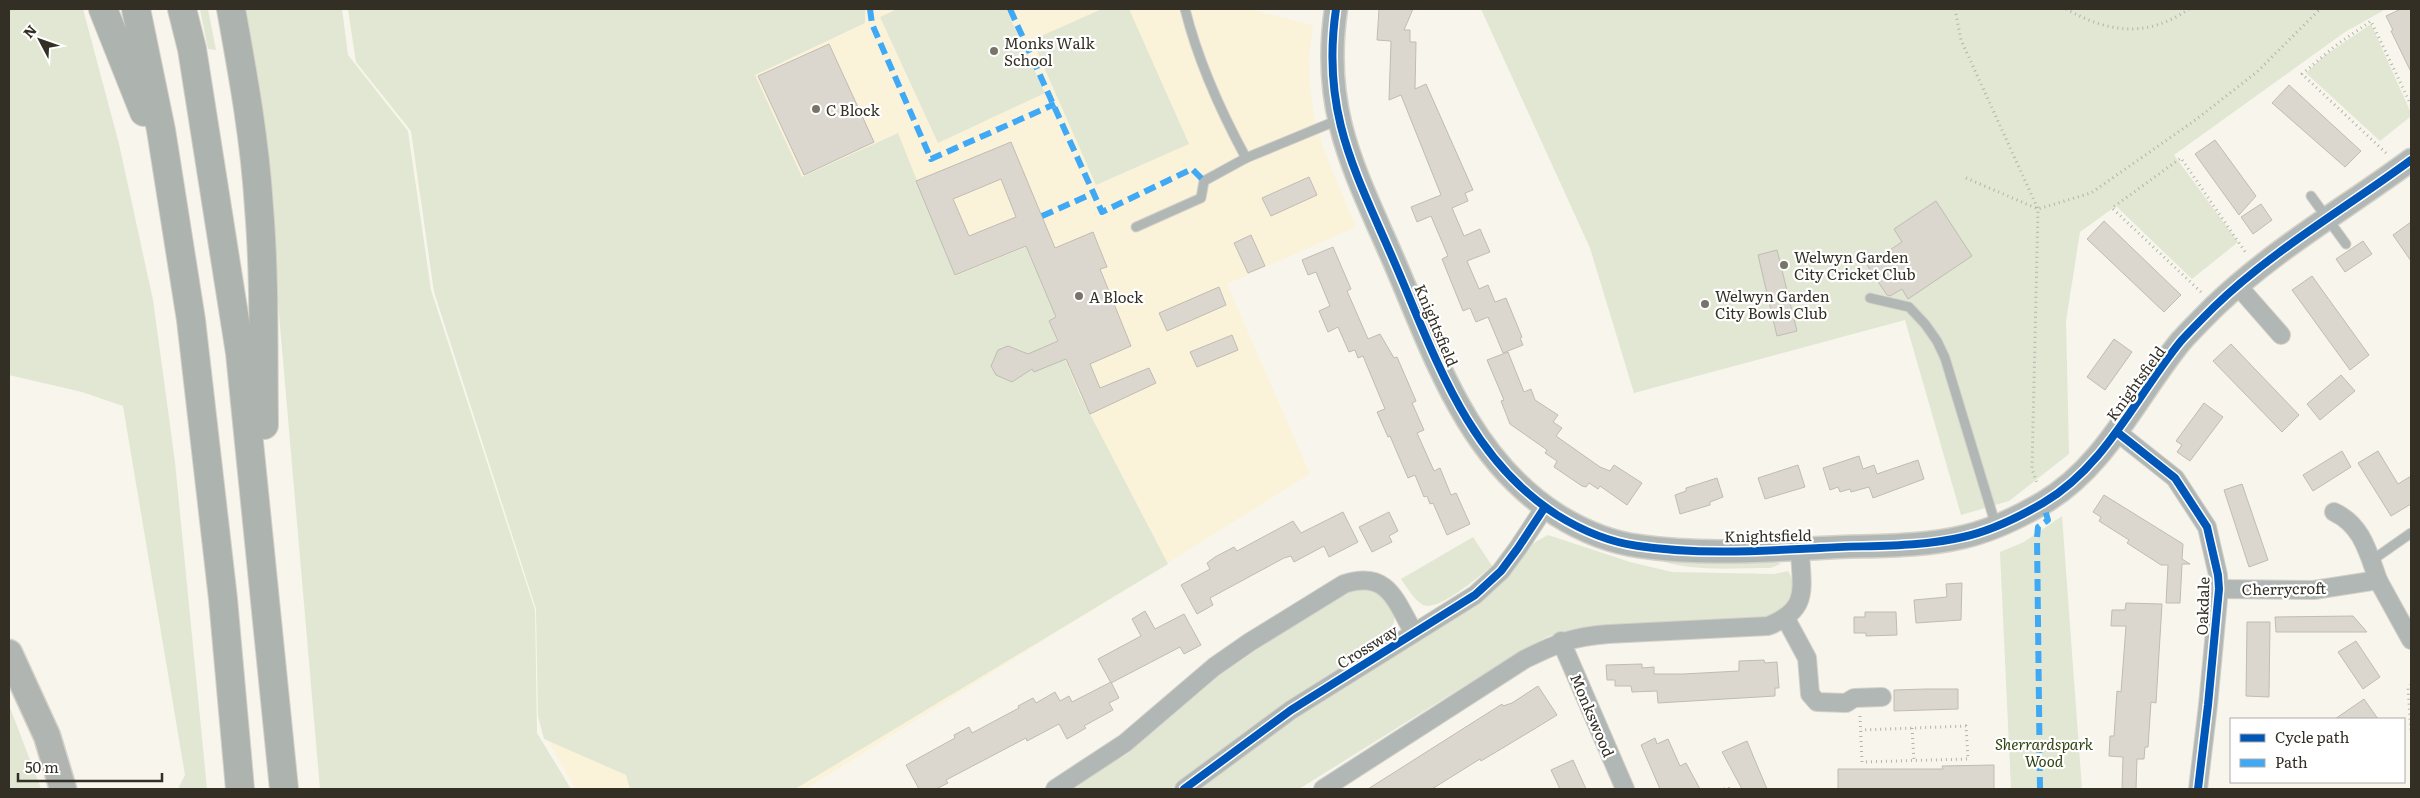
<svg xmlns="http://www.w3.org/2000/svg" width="2420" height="798" viewBox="0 0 2420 798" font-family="Literata,serif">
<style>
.built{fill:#fbf2da}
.green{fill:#e1e7d3}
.building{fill:#dbd7ce;stroke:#bfbcb3;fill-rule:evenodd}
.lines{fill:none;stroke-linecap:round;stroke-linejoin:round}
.service-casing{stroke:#d4d1c9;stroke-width:11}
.minor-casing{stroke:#d4d1c9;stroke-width:20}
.tertiary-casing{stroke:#d4d1c9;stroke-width:25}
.secondary-casing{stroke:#d4d1c9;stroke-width:29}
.motorway-casing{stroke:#d4d1c9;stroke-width:30}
.path{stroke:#b1b3af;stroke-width:3;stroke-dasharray:1 4;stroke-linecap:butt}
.service{stroke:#b1b7b4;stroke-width:9}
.minor{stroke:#b1b7b4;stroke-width:18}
.tertiary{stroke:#b1b7b4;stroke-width:22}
.secondary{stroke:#b0b5b1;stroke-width:26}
.motorway{stroke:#adb3ae;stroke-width:28}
.quiet{stroke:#3fa9f5;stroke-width:6;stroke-dasharray:12 6;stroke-linecap:butt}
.cycleway-casing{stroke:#fff;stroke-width:11}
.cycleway{stroke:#0057b8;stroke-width:8}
.poi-dot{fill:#78746a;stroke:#fff;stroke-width:2}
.labels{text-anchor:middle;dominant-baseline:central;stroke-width:4.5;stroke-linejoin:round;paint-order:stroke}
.poi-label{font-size:15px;fill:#332f24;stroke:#fff;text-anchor:start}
.street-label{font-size:15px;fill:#332f24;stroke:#fff}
.park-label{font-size:15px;font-style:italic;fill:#2f430f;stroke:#fff}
</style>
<rect width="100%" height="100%" fill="#f8f5ec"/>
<polygon class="built" points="348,9 1249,9 1313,25 1309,58 1310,87 1314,115 1324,150 1356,227 1227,284 1310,474 806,789 575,789 545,735 540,607 419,194 411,131 356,62"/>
<g class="green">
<polygon points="9,9 83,9 119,144 153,300 175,462 207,789 178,789 185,775 123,406 82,392 9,375"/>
<polygon points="200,9 208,9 216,50 208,49"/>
<polygon points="239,9 342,9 348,55 408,131 431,290 535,610 537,733 571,789 320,789 264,140"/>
<polygon points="348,9 865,9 865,23 755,75 802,177 898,133 955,276 1026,247 1056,317 1049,321 1080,395 1168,564 795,789 630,789 626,775 544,739 538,716 536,609 434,292 411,131 356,62"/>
<polygon points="897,9 1006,9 1045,93 938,143 880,17"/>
<polygon points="1102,9 1129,9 1189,144 1096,185 1032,40"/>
<polygon points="1481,9 2386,9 2345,32 2174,155 2238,242 2192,279 2116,206 2080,232 2066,321 2069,454 2009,501 1961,515 1905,320 1634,393 1590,248"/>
<polygon points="2371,24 2411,113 2411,116 2380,141 2306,73 2324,56"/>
<polygon points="2062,516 2082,789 2011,789 2000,552 2024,542"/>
<path d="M1548,535L1630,562L1672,572L1774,574L1788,571C1803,596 1789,606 1769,617L1583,627L1549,636L1522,650L1299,789H1198L1280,728L1485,594L1532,544Z"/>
<path d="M1473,537L1492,566C1480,575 1439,612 1423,605C1414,600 1407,587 1401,579Z"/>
<path d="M1658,560L1774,561L1781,564L1770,568C1733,568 1694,572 1658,560Z"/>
<polygon points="1357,587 1381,591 1395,612 1394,622 1388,633 1375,648 1289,704 1171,789 1069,789 1127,754 1220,675 1314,611"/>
<polygon points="9,705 40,786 41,789 9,789"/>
</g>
<g class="building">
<polygon points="1379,9 1413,9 1404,30 1410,30 1410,42 1416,42 1415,89 1426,84 1473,190 1465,193 1468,201 1452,208 1464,236 1480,229 1490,252 1467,261 1479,289 1488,285 1495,302 1506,298 1522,337 1520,338 1523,345 1503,353 1488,317 1476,322 1470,308 1463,311 1442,259 1448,256 1431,216 1417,222 1411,207 1441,195 1401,95 1389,100 1391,41 1377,40"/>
<polygon points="2401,9 2411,9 2411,72 2391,31 2393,30 2386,16"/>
<polygon points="829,44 874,142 804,175 758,76"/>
<polygon points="2289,85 2361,151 2345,167 2272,103"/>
<polygon points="2215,140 2256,196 2239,215 2195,154"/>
<path d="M1011,142L1055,248L1093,232L1107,267L1100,269L1131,346L1090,364L1100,388L1149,368L1156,383L1090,414L1066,359L1034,372L1032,369L1012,382L996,375L991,366L998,350L1008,346L1028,354L1058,341L1049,321L1056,317L1026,246L955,275L916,181ZM1001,179L1016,217L969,236L953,199Z"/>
<polygon points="1309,177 1317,195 1271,216 1262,198"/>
<polygon points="1936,201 1972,256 1908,299 1902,289 1890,296 1887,295 1867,265 1902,242 1894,229"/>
<polygon points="2261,204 2272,220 2253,234 2241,217"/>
<polygon points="2104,221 2181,295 2164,312 2087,239"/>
<polygon points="2411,222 2411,261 2393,235"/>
<polygon points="1251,235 1265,266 1248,273 1234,243"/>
<polygon points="2363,241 2372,254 2345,272 2336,259"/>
<polygon points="1333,247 1351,289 1347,291 1368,339 1380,334 1394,358 1397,357 1416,401 1412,403 1424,430 1417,433 1434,471 1440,468 1451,495 1456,493 1470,524 1447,535 1433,503 1430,504 1427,496 1424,497 1415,475 1408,478 1390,436 1388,437 1377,412 1385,409 1363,356 1358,358 1355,350 1349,352 1338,327 1328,332 1319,311 1330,306 1316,272 1308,275 1302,260"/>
<polygon points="1777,250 1797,331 1777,336 1758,255"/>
<polygon points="2312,276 2369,355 2350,370 2292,290"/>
<polygon points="1219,287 1226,305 1167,331 1159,313"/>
<polygon points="1232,335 1238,350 1197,367 1190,352"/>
<polygon points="2114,339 2132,352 2105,390 2087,377"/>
<polygon points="2231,344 2299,415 2282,432 2213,361"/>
<polygon points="1508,352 1524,392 1531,389 1535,400 1558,415 1553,422 1562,428 1556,436 1600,467 1610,471 1614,465 1642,483 1627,505 1600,486 1598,489 1589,483 1586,487 1582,486 1554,467 1557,461 1545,453 1547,450 1510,424 1501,401 1504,400 1487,360"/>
<polygon points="2341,375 2355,391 2320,420 2307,404"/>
<polygon points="2204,403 2223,417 2190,461 2177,452 2182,445 2176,441"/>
<polygon points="2342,451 2351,467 2313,491 2303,475"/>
<polygon points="2378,451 2398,484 2411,476 2411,504 2391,516 2358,463"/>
<polygon points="1859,456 1863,469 1874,465 1877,474 1918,460 1924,479 1873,498 1869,487 1851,492 1850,489 1840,492 1838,487 1830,490 1823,468"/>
<polygon points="1798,465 1805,487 1765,499 1758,478"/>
<polygon points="1717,478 1723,497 1710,502 1710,505 1680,514 1675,495 1686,491 1686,488"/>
<polygon points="2242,484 2268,560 2249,567 2224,490"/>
<polygon points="2104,495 2183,544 2182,559 2190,564 2182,564 2180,603 2166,603 2168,565 2161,565 2127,543 2129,540 2099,521 2101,517 2093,512"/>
<polygon points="1343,512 1358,542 1329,557 1324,546 1294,562 1291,556 1284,558 1210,598 1213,605 1197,614 1181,585 1210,569 1207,563 1215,557 1234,547 1237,551 1293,521 1301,533"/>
<polygon points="1389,512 1398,531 1389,536 1392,542 1372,552 1359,527"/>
<polygon points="1962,583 1961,620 1916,623 1914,600 1947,597 1946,584"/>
<polygon points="2126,603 2162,604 2156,703 2151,702 2148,747 2145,747 2144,759 2137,759 2136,789 2122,789 2123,757 2109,756 2110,736 2114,736 2117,691 2121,692 2126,626 2111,626 2112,610 2125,610"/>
<polygon points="1145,611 1155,629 1184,614 1201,645 1184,654 1180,647 1111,683 1098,659 1141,636 1132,619"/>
<polygon points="1865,612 1896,612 1897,635 1866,636 1866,633 1854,633 1854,617 1865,617"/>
<polygon points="2353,616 2367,632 2276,632 2275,617"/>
<polygon points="2247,622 2270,622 2269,697 2246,696"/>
<polygon points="2356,641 2380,677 2363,689 2338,652"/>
<polygon points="1764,660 1765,663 1777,662 1779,688 1775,688 1775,696 1658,703 1657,691 1632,692 1631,686 1615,686 1615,680 1607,680 1606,665 1642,664 1642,668 1654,667 1654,674 1683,674 1739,671 1739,661"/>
<polygon points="1111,682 1119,698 1109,703 1113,710 1084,726 1086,728 1067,739 1059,724 1027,741 1026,738 946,780 948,783 936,789 919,789 906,765 955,738 954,735 969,727 972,733 1019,708 1018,706 1033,698 1036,703 1055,692 1060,701 1069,696 1072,702"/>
<polygon points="1538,686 1557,715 1536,728 1481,761 1480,759 1432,789 1368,789 1502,704 1503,706 1512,703"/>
<polygon points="1926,689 1958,689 1958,709 1894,711 1894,690"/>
<polygon points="2364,699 2378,719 2335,719"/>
<polygon points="1655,738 1657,744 1668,739 1680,766 1686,763 1700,789 1660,789 1641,745"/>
<polygon points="1747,741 1754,758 1767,789 1742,789 1722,752"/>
<polygon points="1573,760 1586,789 1560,789 1551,770"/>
<polygon points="1994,765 1994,789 1838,789 1838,769 1943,769 1942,766"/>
</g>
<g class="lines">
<g class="service-casing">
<g id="service">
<path d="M1185,9C1198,61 1220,110 1246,158L1338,120"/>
<polyline points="2311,196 2346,244"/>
<polyline points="1136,227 1201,198 1204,181 1246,158"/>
<polyline points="1870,298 1909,307 1925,324 1937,341 1945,358 1996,526"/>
<polyline points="2371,561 2411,533"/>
</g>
</g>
<g class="minor-casing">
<g id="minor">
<polyline points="2238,286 2281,335"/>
<polyline points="2117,432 2175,478 2207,527 2218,575 2219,589 2208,705 2198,789"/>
<path d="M2334,512C2362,525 2368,552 2378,580"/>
<polyline points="2219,589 2314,590 2378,580 2411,640"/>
<polyline points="1786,619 1807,658 1810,694 1817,702 1846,703 1854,698 1882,697"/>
<polyline points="1561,641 1625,789"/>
<path d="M1055,789L1125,743L1214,667L1250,642L1344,584C1388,570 1395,600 1414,633"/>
<polyline points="1184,789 1291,710 1475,595 1501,571 1518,548 1545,507"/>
<path d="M1323,789L1525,659C1558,643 1571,637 1608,634L1768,626C1811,609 1801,588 1800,549"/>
</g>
</g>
<g class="tertiary-casing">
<path id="tertiary" d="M1336,9C1321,111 1354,169 1393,259C1434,353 1466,457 1557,515C1581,530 1609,542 1638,546C1697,555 1761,551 1820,548C1867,545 1917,548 1963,537C1990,531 2019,517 2043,503C2106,466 2136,396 2181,341C2191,330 2203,318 2214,307C2273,250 2346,208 2411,160"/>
</g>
<g class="secondary-casing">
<polyline id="secondary" points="9,653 47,736 63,789"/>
</g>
<g class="motorway-casing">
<g id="motorway">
<polyline points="103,9 144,112"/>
<polyline points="136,9 161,130 191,320 223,599 240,789"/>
<polyline points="182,9 192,49 240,353 284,789"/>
<path d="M231,9C243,75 255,141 259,208C265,280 263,353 264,425"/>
</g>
</g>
<g class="path">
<polyline points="1955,9 1961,40 2038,209 2032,469 2037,483"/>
<path d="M2066,9C2109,33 2147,38 2189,9"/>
<polyline points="2386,153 2302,74 2335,46 2371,21 2411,105"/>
<polyline points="1966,178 2038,209 2091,193 2194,121 2257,72 2320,9"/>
<polyline points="2201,292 2112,208 2181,158 2246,253"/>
<polyline points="2411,685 2408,688 2411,732"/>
<polyline points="1860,716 1862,762 1968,759 1966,726 1861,730"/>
<polyline points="1912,728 1914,761"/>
<polyline points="1724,789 1728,787 1729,789"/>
</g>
<use href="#service" class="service"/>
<use href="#minor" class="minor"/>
<use href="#tertiary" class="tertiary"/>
<use href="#secondary" class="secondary"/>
<use href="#motorway" class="motorway"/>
<g class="quiet">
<polyline points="870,9 872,24 931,159 1055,104"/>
<polyline points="1010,9 1102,212 1192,169 1204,181"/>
<polyline points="1042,216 1094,193"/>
<polyline points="2040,789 2037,538 2038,527 2048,520 2043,503"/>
</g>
<g class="cycleway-casing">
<g id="cycleway">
<path d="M1336,9C1321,111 1354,169 1393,259C1434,353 1466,457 1557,515C1581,530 1609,542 1638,546C1697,555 1761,551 1820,548C1867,545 1917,548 1963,537C1990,531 2019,517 2043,503C2106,466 2136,396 2181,341C2191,330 2203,318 2214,307C2273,250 2346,208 2411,160"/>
<polyline points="2117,432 2175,478 2207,527 2218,575 2219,589 2208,705 2198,789"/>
<polyline points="1184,789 1291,710 1475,595 1501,571 1518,548 1545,507"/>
</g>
</g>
<use href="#cycleway" class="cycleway"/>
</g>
<g class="poi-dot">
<circle cx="994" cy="51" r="5"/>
<circle cx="816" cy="109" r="5"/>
<circle cx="1784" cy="265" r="5"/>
<circle cx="1079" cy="296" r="5"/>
<circle cx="1705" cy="304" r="5"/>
</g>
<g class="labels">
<g class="poi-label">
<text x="1004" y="42">Monks Walk<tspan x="1004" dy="17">School</tspan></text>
<text x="826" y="109">C Block</text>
<text x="1794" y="256">Welwyn Garden<tspan x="1794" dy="17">City Cricket Club</tspan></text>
<text x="1715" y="295">Welwyn Garden<tspan x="1715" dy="17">City Bowls Club</tspan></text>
<text x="1089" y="296">A Block</text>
</g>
<g class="street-label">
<text transform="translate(1437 325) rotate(67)">Knightsfield</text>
<text transform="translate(2135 383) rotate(-54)">Knightsfield</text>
<text transform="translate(1768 535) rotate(-1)">Knightsfield</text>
<text transform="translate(2284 588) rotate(-1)">Cherrycroft</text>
<text transform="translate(2202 606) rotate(-88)">Oakdale</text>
<text transform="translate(1367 646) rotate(-32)">Crossway</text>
<text transform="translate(1593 715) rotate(67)">Monkswood</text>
</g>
<g class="park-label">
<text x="2044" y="743">Sherrardspark<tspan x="2044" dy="17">Wood</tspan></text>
</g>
</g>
<rect width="2420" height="798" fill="none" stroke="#332f24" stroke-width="20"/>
<rect x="2230" y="718" width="175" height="65" fill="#ffffff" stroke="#adaca7"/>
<rect x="2240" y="734" width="25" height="8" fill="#0057b8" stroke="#adaca7"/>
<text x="2275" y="743" font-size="15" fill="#332f24">Cycle path</text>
<rect x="2240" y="759" width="25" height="8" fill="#3fa9f5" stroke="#adaca7"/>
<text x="2275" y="768" font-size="15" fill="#332f24">Path</text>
<g transform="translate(40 40) rotate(311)" stroke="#ffffff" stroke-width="4" paint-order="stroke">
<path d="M0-4L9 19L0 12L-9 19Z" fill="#332f24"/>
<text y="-8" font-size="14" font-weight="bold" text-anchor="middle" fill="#332f24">N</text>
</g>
<path d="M18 773v8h144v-8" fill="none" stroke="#332f24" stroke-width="2.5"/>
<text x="25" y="773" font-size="15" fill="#332f24" stroke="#ffffff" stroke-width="4" paint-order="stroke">50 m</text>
</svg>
